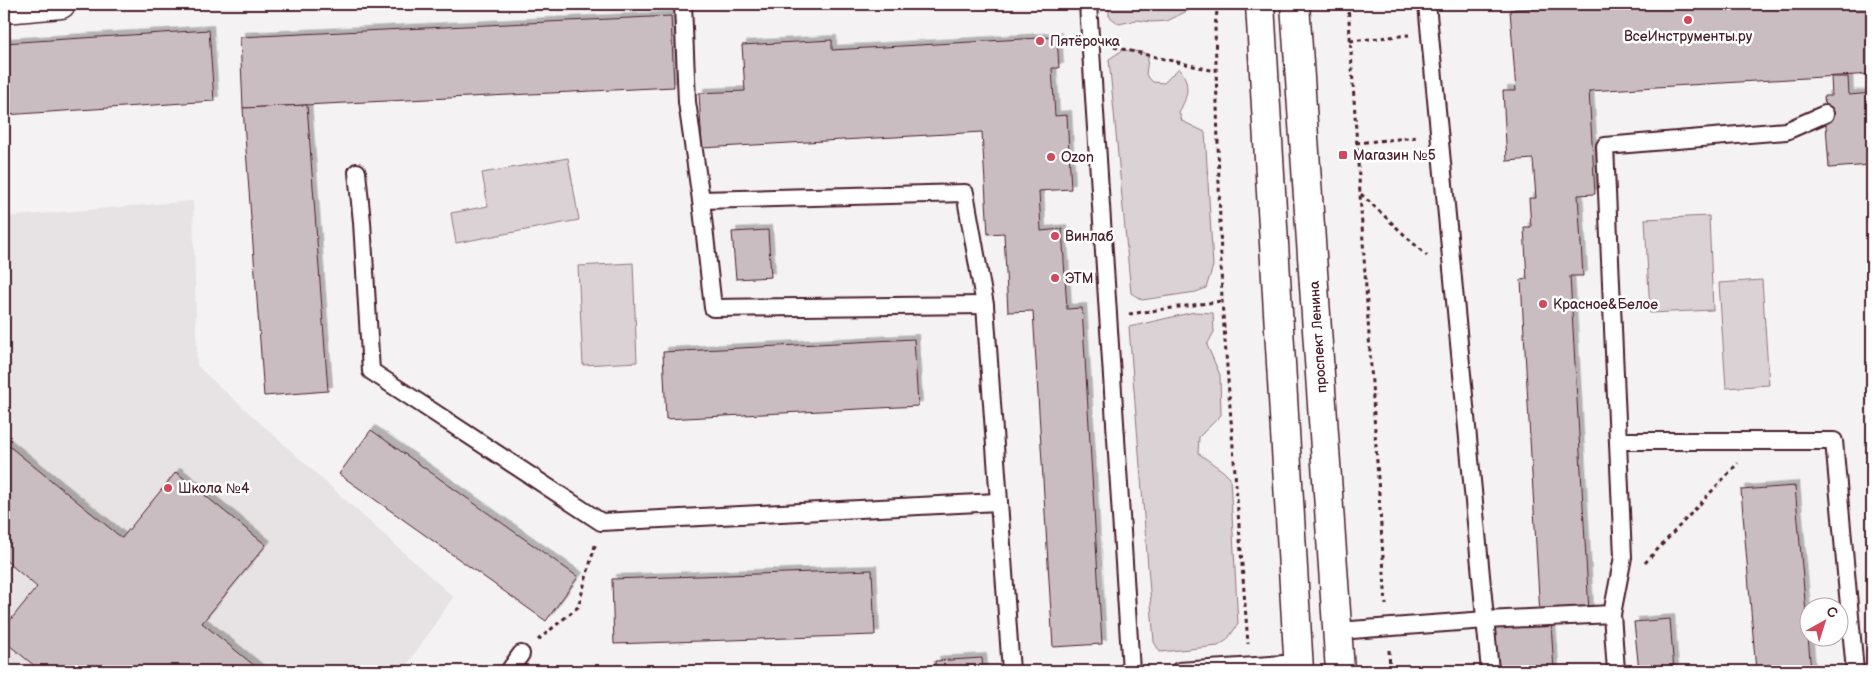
<svg xmlns="http://www.w3.org/2000/svg" width="1876" height="675" viewBox="0 0 1876 675" font-family="'Balsamiq Sans',sans-serif">
<style>
.built{fill:#e7e2e3}
.green{fill:#dbd2d5;stroke:#927880}
.building{fill:#cabdc1;stroke:#4a1f2b;filter:url(#shadow)}
.lines{fill:none;stroke-linecap:round;stroke-linejoin:round}
.lane-casing{stroke:#4a1f2b;stroke-width:20}
.street-casing{stroke:#4a1f2b;stroke-width:31}
.secondary-casing{stroke:#4a1f2b;stroke-width:31}
.path{stroke:#4a1f2b;stroke-width:3;stroke-dasharray:4 4;stroke-linecap:butt}
.lane{stroke:#fff;stroke-width:16}
.street{stroke:#fff;stroke-width:28}
.secondary{stroke:#fff;stroke-width:28}
.poi-dot{fill:#d1495b;stroke:#fff;stroke-width:2}
.labels{text-anchor:middle;dominant-baseline:central;stroke-width:5;stroke-linejoin:round;paint-order:stroke}
.poi-label{font-size:14px;fill:#4a1f2b;stroke:#fff;text-anchor:start}
.street-label{font-size:14px;fill:#4a1f2b;stroke:#fff}
</style>
<defs>
<filter id="shadow"><feDropShadow dx="4.5" dy="-4.5" stdDeviation="0" flood-color="#0004"/></filter>
</defs>
<rect width="100%" height="100%" fill="#f4f2f2"/>
<filter id="ink" filterUnits="userSpaceOnUse"><feTurbulence type="fractalNoise" baseFrequency=".02" numOctaves="2"/><feDisplacementMap in="SourceGraphic" scale="10" xChannelSelector="R" yChannelSelector="G"/><feConvolveMatrix kernelMatrix="1 2 1 2 8 2 1 2 1" color-interpolation-filters="sRGB"/></filter>
<g filter="url(#ink)">
<polygon class="built" points="193,201 197,366 453,597 403,671 4,671 4,217"/>
<g class="green">
<polygon points="1109,4 1191,4 1189,10 1167,21 1151,22 1137,20 1119,24 1109,16"/>
<path d="M1123,50L1143,52L1148,58L1146,75L1153,82L1164,83L1179,68C1191,83 1188,97 1179,112L1182,121L1205,132L1213,266L1206,288L1196,292L1142,300L1131,293L1109,59Z"/>
<polygon points="568,158 579,220 456,243 451,213 488,206 482,173"/>
<polygon points="1709,216 1713,310 1650,313 1645,219"/>
<polygon points="633,263 637,362 583,365 578,266"/>
<polygon points="1762,280 1769,385 1726,388 1719,283"/>
<polygon points="1194,312 1213,313 1214,332 1207,345 1220,375 1221,415 1199,437 1198,453 1223,471 1230,478 1238,624 1227,640 1218,646 1160,652 1154,642 1129,327"/>
</g>
<g class="building">
<polygon points="1602,4 1868,4 1872,74 1589,91 1595,194 1578,195 1583,276 1570,276 1589,612 1540,615 1521,280 1527,279 1524,227 1531,227 1529,198 1536,198 1533,159 1507,161 1503,91 1516,91 1510,10"/>
<polygon points="671,16 674,87 243,108 240,37"/>
<polygon points="209,30 214,101 4,115 4,43"/>
<polygon points="1057,37 1059,68 1052,68 1055,116 1067,115 1071,189 1039,191 1041,231 1062,229 1067,309 1082,308 1102,644 1053,647 1033,311 1008,312 1004,233 988,234 982,132 702,148 699,93 745,91 742,45 832,40 832,50"/>
<polygon points="1831,77 1848,77 1849,95 1872,93 1872,165 1829,168 1824,96 1832,96"/>
<polygon points="307,105 328,391 264,396 243,108"/>
<polygon points="768,230 771,277 736,279 732,232"/>
<polygon points="914,339 918,406 666,419 663,352"/>
<polygon points="371,430 578,577 546,621 339,474"/>
<polygon points="4,442 122,538 176,472 266,545 202,623 261,671 41,671 4,641 4,628 37,587 4,559"/>
<polygon points="1795,486 1811,671 1756,671 1741,490"/>
<polygon points="872,570 875,635 614,644 612,579"/>
<polygon points="1670,619 1674,671 1639,671 1634,622"/>
<polygon points="1551,623 1554,671 1498,671 1495,627"/>
<polygon points="982,658 983,671 936,671 935,661"/>
</g>
<g class="lines">
<g class="lane-casing">
<g id="lane">
<polyline points="683,4 687,102 701,200 965,193 985,305 1011,671"/>
<polyline points="1088,4 1131,671"/>
<polyline points="1427,4 1490,671"/>
<polyline points="357,172 362,222 371,371 601,522 998,502"/>
<polyline points="701,200 713,308 985,305"/>
<polyline points="1618,441 1834,441 1855,671"/>
<polyline points="1612,614 1623,557 1605,146 1786,131 1825,114"/>
<polyline points="1338,631 1486,620 1612,614 1616,671"/>
<polyline points="509,671 521,654"/>
<polyline points="1179,671 1299,663"/>
</g>
</g>
<g class="street-casing">
<polyline id="street" points="4,9 61,4"/>
</g>
<g class="secondary-casing">
<g id="secondary">
<polyline points="1260,4 1299,671"/>
<polyline points="1295,4 1340,671"/>
</g>
</g>
<g class="path">
<polyline points="1218,4 1215,26 1222,301 1248,644"/>
<polyline points="1348,4 1386,605"/>
<polyline points="1350,41 1409,35"/>
<polyline points="1114,47 1215,71"/>
<polyline points="1356,143 1418,137"/>
<polyline points="1361,194 1427,256"/>
<polyline points="1129,314 1222,301"/>
<polyline points="1645,563 1738,463"/>
<polyline points="538,640 578,607 596,542"/>
<polyline points="1389,650 1390,671"/>
</g>
<use href="#lane" class="lane"/>
<use href="#street" class="street"/>
<use href="#secondary" class="secondary"/>
</g>
</g>
<g class="poi-dot">
<circle cx="1688" cy="20" r="5"/>
<circle cx="1040" cy="41" r="5"/>
<rect x="1338" y="150" width="10" height="10" rx="2.5"/>
<circle cx="1051" cy="157" r="5"/>
<circle cx="1055" cy="236" r="5"/>
<circle cx="1055" cy="278" r="5"/>
<circle cx="1543" cy="304" r="5"/>
<circle cx="168" cy="488" r="5"/>
</g>
<g class="labels">
<g class="poi-label">
<text x="1688" y="36" text-anchor="middle">ВсеИнструменты.ру</text>
<text x="1050" y="41">Пятёрочка</text>
<text x="1353" y="155">Магазин №5</text>
<text x="1061" y="157">Ozon</text>
<text x="1065" y="236">Винлаб</text>
<text x="1065" y="278">ЭТМ</text>
<text x="1553" y="304">Красное&amp;Белое</text>
<text x="178" y="488">Школа №4</text>
</g>
<g class="street-label">
<text transform="translate(1318 337) rotate(-94)">проспект Ленина</text>
</g>
</g>
<rect width="1876" height="675" fill="none" stroke="#fff" stroke-width="20"/>
<rect x="10" y="10" width="1856" height="655" fill="none" stroke="#4a1f2b" stroke-width="2" filter="url(#ink)"/>
<g transform="translate(1824 622) rotate(39)"><circle r="24" fill="#ffffff" stroke="#b7a5aa"/>
<path d="M0-4L9 19L0 12L-9 19Z" fill="#d1495b"/>
<text y="-8" font-size="14" font-weight="bold" text-anchor="middle" fill="#4a1f2b">С</text>
</g>
</svg>
